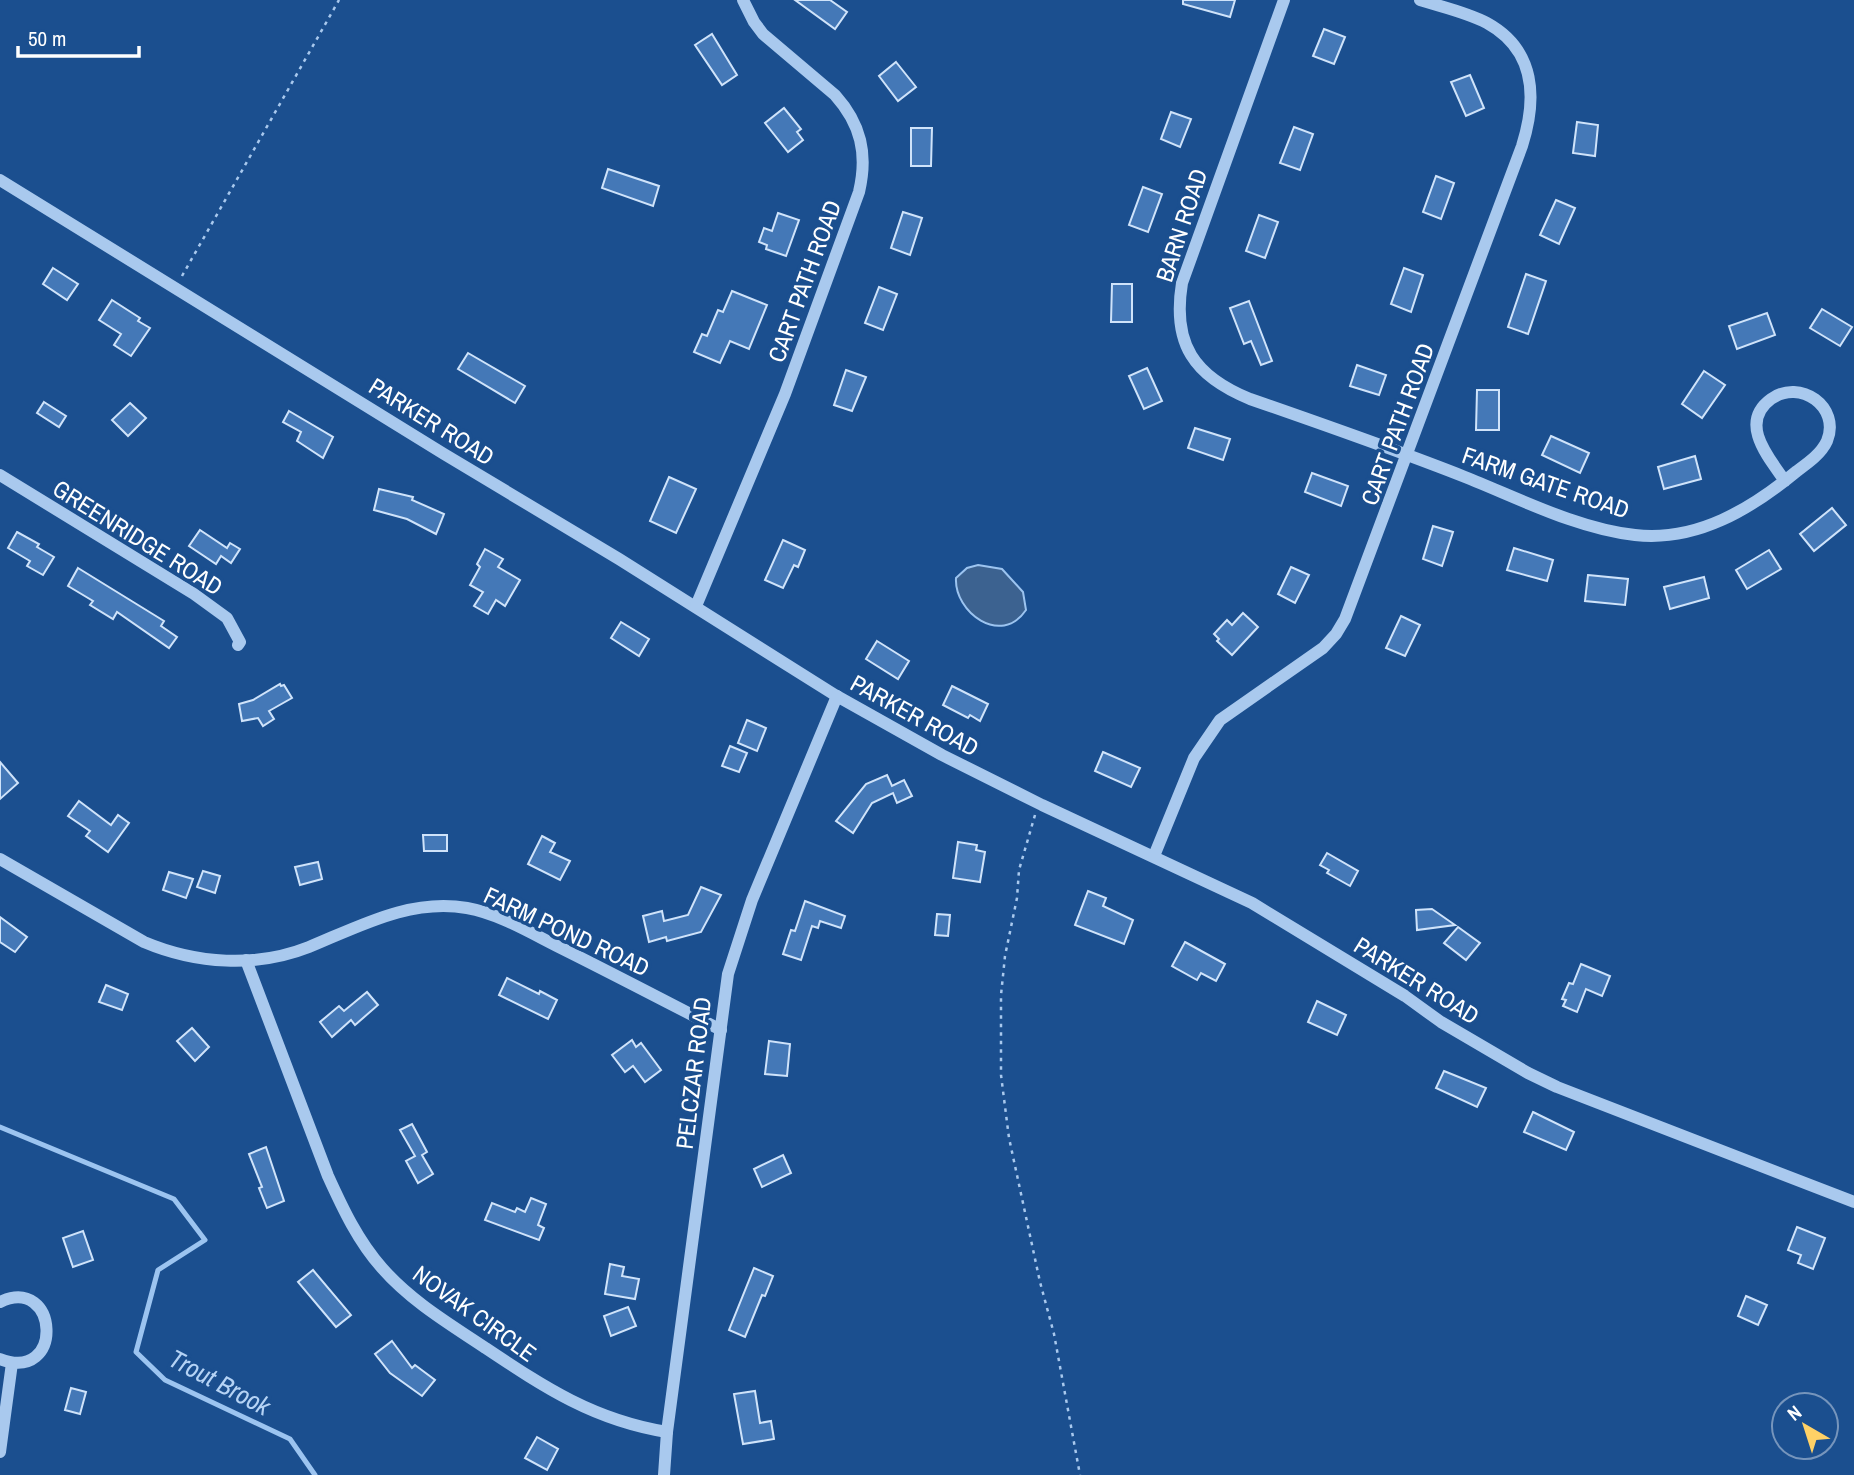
<svg xmlns="http://www.w3.org/2000/svg" width="1854" height="1475" viewBox="0 0 1854 1475" font-family="'Archivo Narrow',sans-serif">
<style>
.water{fill:#3c6290;stroke:#9cc4f0;stroke-width:2}
.lines{fill:none;stroke-linecap:round;stroke-linejoin:round}
.stream{stroke:#9cc4f0;stroke-width:5}
.building{fill:#4478b7;stroke:#cfe3fa;stroke-width:2}
.path{stroke:#a9c9ee;stroke-width:2.5;stroke-dasharray:3.5 5;stroke-linecap:butt}
.minor{stroke:#a9c9ee;stroke-width:12}
.labels{text-anchor:middle;dominant-baseline:central;stroke-width:7;stroke-linejoin:round;paint-order:stroke}
.street-label{font-size:24px;fill:#fff;stroke:#1b4f8f}
.water-label{font-size:26px;font-style:italic;fill:#b5d3f5;stroke:#1b4f8f}
</style>
<rect width="100%" height="100%" fill="#1b4f8f"/>
<path class="water" d="M978,565L1002,569L1023,592L1026,610C1001,647 954,612 956,578L967,568Z"/>
<g class="lines">
<polyline class="stream" points="0,1127 174,1199 205,1240 158,1270 136,1352 165,1380 290,1439 315,1475"/>
</g>
<g class="building">
<polygon points="795,0 830,0 847,12 835,29"/>
<polygon points="1183,0 1235,0 1230,17 1183,4"/>
<polygon points="1324,29 1345,37 1334,64 1313,56"/>
<polygon points="712,34 737,75 722,85 695,45"/>
<polygon points="896,62 916,87 898,101 879,76"/>
<polygon points="1470,75 1484,108 1466,116 1451,82"/>
<polygon points="784,108 801,129 797,132 803,140 788,152 765,123"/>
<polygon points="1171,112 1191,119 1180,147 1161,139"/>
<polygon points="1577,122 1598,125 1595,156 1573,153"/>
<polygon points="1294,127 1313,134 1300,170 1280,163"/>
<polygon points="911,128 932,128 931,166 911,166"/>
<polygon points="608,169 659,186 653,206 602,188"/>
<polygon points="1436,176 1454,183 1441,219 1423,212"/>
<polygon points="1143,187 1162,194 1148,232 1129,225"/>
<polygon points="1556,200 1575,208 1559,244 1540,235"/>
<polygon points="903,212 922,218 910,255 891,248"/>
<polygon points="778,213 799,220 786,256 766,249 767,245 759,242 764,228 772,231"/>
<polygon points="1259,215 1278,222 1265,258 1246,251"/>
<polygon points="53,268 78,284 67,300 43,284"/>
<polygon points="1404,268 1423,275 1411,312 1391,304"/>
<polygon points="1526,274 1546,281 1528,334 1508,327"/>
<polygon points="1112,284 1132,284 1132,322 1111,322"/>
<polygon points="879,287 897,294 883,330 865,323"/>
<polygon points="732,291 767,305 749,349 730,341 720,363 694,352 702,334 707,336 718,310 723,312"/>
<polygon points="112,300 140,318 138,321 150,328 131,356 114,345 121,334 99,320"/>
<polygon points="1249,301 1272,361 1261,365 1251,341 1244,344 1230,308"/>
<polygon points="1822,309 1852,327 1840,346 1810,328"/>
<polygon points="1767,313 1775,335 1737,349 1729,326"/>
<polygon points="468,353 525,386 515,403 458,369"/>
<polygon points="1357,365 1386,375 1379,395 1350,386"/>
<polygon points="1147,368 1162,401 1144,409 1129,376"/>
<polygon points="846,370 866,377 852,411 834,405"/>
<polygon points="1704,371 1725,385 1702,418 1682,404"/>
<polygon points="1477,390 1499,390 1499,430 1476,430"/>
<polygon points="44,402 66,416 59,427 37,413"/>
<polygon points="130,403 146,418 128,436 112,420"/>
<polygon points="289,411 333,437 323,458 297,441 301,432 283,422"/>
<polygon points="1195,428 1230,439 1223,460 1188,448"/>
<polygon points="1551,436 1589,453 1580,473 1542,455"/>
<polygon points="1695,456 1701,479 1664,489 1658,467"/>
<polygon points="1312,473 1348,486 1341,506 1305,492"/>
<polygon points="669,477 696,489 676,533 650,521"/>
<polygon points="379,489 413,497 412,500 444,514 436,534 407,519 374,510"/>
<polygon points="1832,508 1846,525 1814,551 1800,534"/>
<polygon points="1433,526 1453,532 1442,566 1423,559"/>
<polygon points="200,530 227,548 230,543 240,549 231,563 221,556 216,564 189,546"/>
<polygon points="17,532 39,544 37,547 54,557 43,575 27,566 30,561 8,548"/>
<polygon points="783,540 805,550 798,567 794,565 783,588 765,580"/>
<polygon points="1514,548 1553,560 1547,581 1507,570"/>
<polygon points="485,549 503,559 498,567 520,580 505,606 496,600 488,614 474,606 483,592 470,585 480,567 477,564"/>
<polygon points="1769,550 1781,569 1747,589 1736,570"/>
<polygon points="1291,567 1309,575 1295,603 1278,594"/>
<polygon points="78,568 164,621 161,626 177,637 169,648 117,612 113,619 90,605 93,601 68,586"/>
<polygon points="1588,575 1628,579 1625,605 1585,601"/>
<polygon points="1704,577 1709,598 1670,609 1664,587"/>
<polygon points="1243,613 1258,627 1232,655 1217,641 1219,639 1214,634 1227,620 1232,625"/>
<polygon points="1401,616 1420,625 1405,656 1386,648"/>
<polygon points="621,622 649,639 639,656 611,638"/>
<polygon points="877,641 909,661 898,679 866,659"/>
<polygon points="280,684 281,686 284,685 292,698 269,711 274,719 263,726 258,718 242,721 239,704 253,700"/>
<polygon points="952,686 988,704 980,721 970,715 968,718 943,705"/>
<polygon points="747,720 766,728 757,751 738,743"/>
<polygon points="730,746 747,753 739,772 722,766"/>
<polygon points="1103,752 1140,768 1131,787 1095,771"/>
<polygon points="0,762 18,783 0,799"/>
<polygon points="887,775 892,786 904,780 912,796 897,803 893,793 872,803 853,833 836,821 866,784"/>
<polygon points="79,801 111,825 118,815 129,823 108,852 86,836 90,831 68,816"/>
<polygon points="423,835 447,835 447,851 424,851"/>
<polygon points="542,836 555,843 550,852 570,861 560,880 528,864"/>
<polygon points="958,842 977,845 976,850 985,852 980,882 953,878"/>
<polygon points="1327,853 1358,871 1350,886 1327,873 1329,870 1320,865"/>
<polygon points="318,862 322,879 300,885 295,867"/>
<polygon points="203,871 220,876 215,893 197,887"/>
<polygon points="169,872 193,879 186,898 163,890"/>
<polygon points="701,887 721,895 701,932 667,941 666,937 649,942 643,916 662,911 664,921 688,915"/>
<polygon points="1088,891 1106,898 1103,906 1133,920 1124,944 1075,925"/>
<polygon points="805,901 845,916 841,928 820,921 818,928 812,926 801,960 783,954 791,930 795,931"/>
<polygon points="1432,909 1455,925 1417,930 1416,910"/>
<polygon points="937,914 950,915 948,936 935,935"/>
<polygon points="0,917 27,937 15,952 0,942"/>
<polygon points="1458,927 1480,943 1466,960 1444,943"/>
<polygon points="1185,942 1225,964 1216,981 1201,973 1197,980 1172,966"/>
<polygon points="1581,964 1610,976 1602,996 1586,989 1577,1012 1563,1006 1566,1000 1562,999 1569,983 1573,984"/>
<polygon points="507,978 539,994 540,991 557,1000 548,1019 499,995"/>
<polygon points="106,985 128,994 122,1010 99,1002"/>
<polygon points="367,992 378,1005 355,1025 351,1020 332,1037 320,1022 339,1006 344,1011"/>
<polygon points="1317,1001 1346,1015 1337,1035 1308,1022"/>
<polygon points="192,1028 209,1047 195,1061 177,1041"/>
<polygon points="632,1040 636,1047 641,1043 661,1070 645,1082 633,1066 625,1072 612,1055"/>
<polygon points="769,1041 790,1044 787,1076 765,1074"/>
<polygon points="1444,1071 1486,1088 1477,1107 1436,1088"/>
<polygon points="1533,1112 1574,1132 1566,1150 1524,1132"/>
<polygon points="412,1124 427,1152 422,1155 433,1174 418,1183 406,1161 415,1156 400,1130"/>
<polygon points="266,1147 284,1201 267,1208 259,1188 262,1187 249,1154"/>
<polygon points="783,1155 791,1173 762,1187 754,1169"/>
<polygon points="531,1198 546,1204 538,1225 544,1228 539,1240 485,1220 492,1203 515,1212 517,1208 525,1212"/>
<polygon points="1797,1227 1825,1238 1813,1269 1798,1263 1801,1255 1788,1250"/>
<polygon points="83,1231 93,1260 73,1267 63,1238"/>
<polygon points="610,1264 624,1267 622,1276 639,1279 635,1299 605,1294"/>
<polygon points="754,1268 773,1276 765,1296 762,1295 745,1337 729,1330"/>
<polygon points="313,1270 351,1315 336,1327 298,1282"/>
<polygon points="1746,1296 1767,1305 1758,1325 1738,1316"/>
<polygon points="628,1307 636,1326 611,1336 604,1316"/>
<polygon points="392,1341 412,1368 415,1365 435,1380 422,1396 390,1373 375,1354"/>
<polygon points="71,1388 86,1392 80,1414 65,1410"/>
<polygon points="755,1391 760,1423 771,1421 774,1439 743,1444 734,1394"/>
<polygon points="537,1437 558,1449 547,1470 525,1458"/>
</g>
<g class="lines">
<g class="path">
<polyline points="182,276 339,0"/>
<polyline points="1035,815 1019,870 1017,898 1005,956 1001,995 1001,1075 1009,1138 1040,1282 1054,1334 1080,1475"/>
</g>
<g class="minor">
<path d="M1284,0L1182,283C1172,344 1194,376 1250,399C1322,424 1394,449 1465,477C1518,498 1578,529 1635,535C1697,542 1751,509 1797,471C1808,463 1821,454 1827,441C1841,407 1800,378 1771,399C1738,423 1769,458 1785,481"/>
<polyline points="0,180 444,454 619,559 835,695 942,755 1042,805 1252,903 1405,996 1441,1022 1528,1073 1557,1087 1854,1202"/>
<polyline points="0,475 194,594 227,618 240,642 238,645"/>
<path d="M696,606L785,394L859,192C868,154 861,124 835,95L763,34L754,22L743,0"/>
<path d="M1154,856L1194,758L1220,720L1323,648L1336,634L1345,619L1522,146C1537,99 1536,50 1487,23C1466,12 1442,7 1420,0"/>
<path d="M0,859L144,942C196,964 256,968 309,947C360,926 411,898 467,908C501,914 534,935 565,950C617,976 669,1003 721,1030"/>
<path d="M246,960L328,1176C343,1209 358,1241 382,1268C411,1301 448,1323 484,1347C544,1387 593,1420 667,1432"/>
<path d="M0,1302C59,1274 65,1384 0,1359"/>
<polyline points="0,1452 12,1363"/>
<polyline points="664,1475 667,1432 728,974 752,900 837,696"/>
</g>
</g>
<g class="labels">
<g class="street-label">
<text transform="translate(1181 225) rotate(-72)">BARN ROAD</text>
<text transform="translate(804 281) rotate(-70)">CART PATH ROAD</text>
<text transform="translate(432 421) rotate(32)">PARKER ROAD</text>
<text transform="translate(1397 424) rotate(-70)">CART PATH ROAD</text>
<text transform="translate(1546 482) rotate(19)">FARM GATE ROAD</text>
<text transform="translate(138 537) rotate(32)">GREENRIDGE ROAD</text>
<text transform="translate(915 715) rotate(29)">PARKER ROAD</text>
<text transform="translate(567 931) rotate(25)">FARM POND ROAD</text>
<text transform="translate(1417 980) rotate(32)">PARKER ROAD</text>
<text transform="translate(693 1073) rotate(-83)">PELCZAR ROAD</text>
<text transform="translate(475 1313) rotate(36)">NOVAK CIRCLE</text>
</g>
<g class="water-label">
<text transform="translate(220 1382) rotate(28)">Trout Brook</text>
</g>
</g>
<g transform="translate(1805 1426) rotate(321)"><circle r="33" fill="#1b4f8f" stroke="#7695bc" stroke-width="2"/>
<path d="M0-5L12 26L0 18L-12 26Z" fill="#ffd166"/>
<text y="-10" font-size="19" font-weight="bold" text-anchor="middle" fill="#ffffff">N</text>
</g>
<path d="M18 46v10h121v-10" fill="none" stroke="#ffffff" stroke-width="3.5"/>
<text x="28" y="46" font-size="21" fill="#ffffff" stroke="#1b4f8f" stroke-width="5" paint-order="stroke">50 m</text>
</svg>
